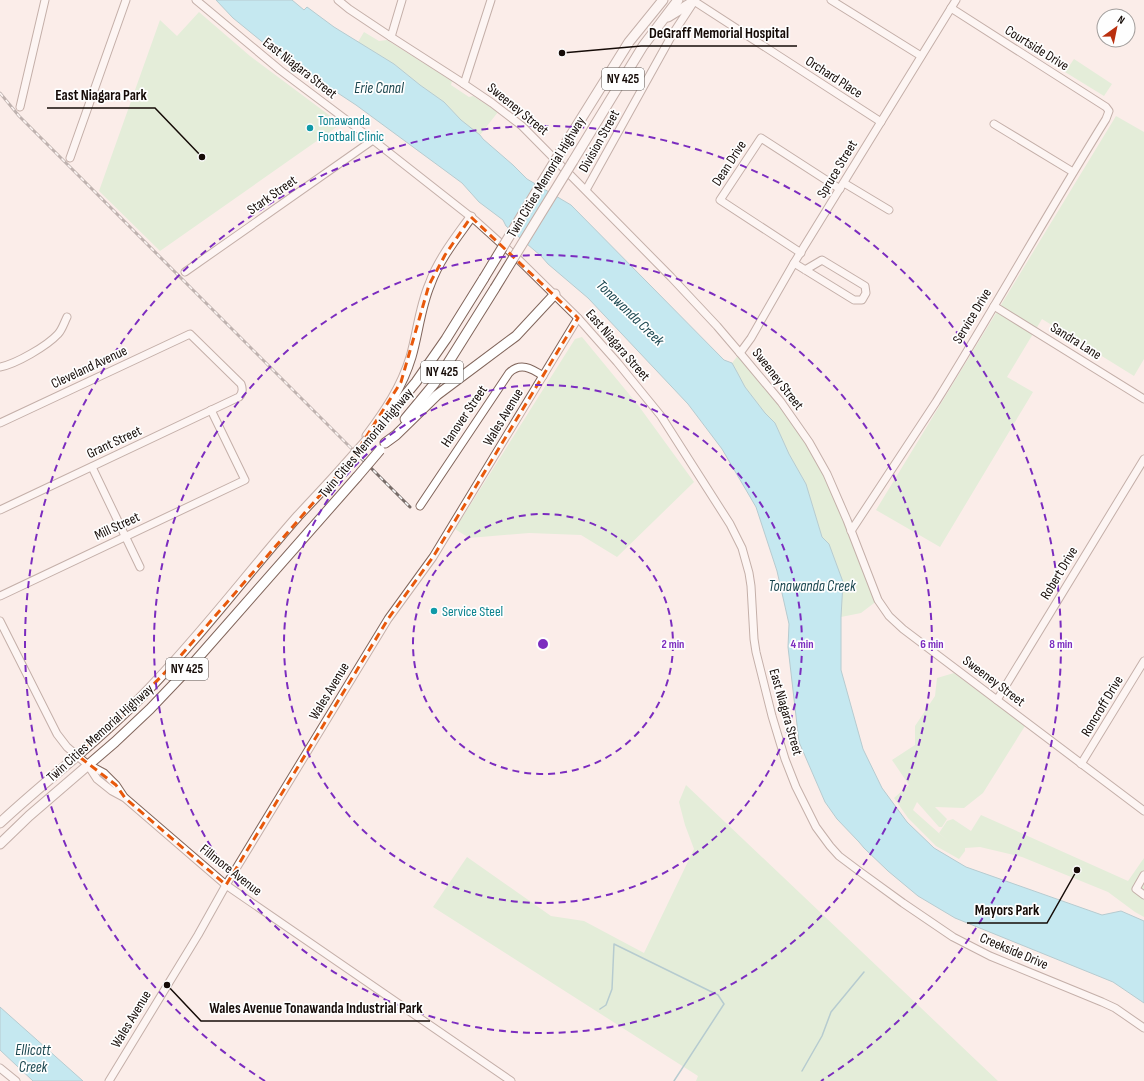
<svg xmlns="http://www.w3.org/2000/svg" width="1144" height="1081" viewBox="0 0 1144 1081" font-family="'Sofia Sans Condensed',sans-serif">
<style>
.green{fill:#c7eec6}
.water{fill:#84e3f9;stroke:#63a2b0}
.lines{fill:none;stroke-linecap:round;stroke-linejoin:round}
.stream{stroke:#63a2b0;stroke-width:1.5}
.minor-casing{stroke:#81655b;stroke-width:9}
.major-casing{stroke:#81655b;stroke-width:11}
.minor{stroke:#fff;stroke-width:7}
.major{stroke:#fff;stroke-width:9}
.rail-casing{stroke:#776c68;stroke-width:3}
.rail{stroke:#fefefe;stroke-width:1.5;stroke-dasharray:4.5;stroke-linecap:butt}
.major-bridge-casing{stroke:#81655b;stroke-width:11;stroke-linecap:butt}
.major-bridge{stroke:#fff;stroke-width:9}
.marked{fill:none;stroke:#e8590c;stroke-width:3;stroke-dasharray:8 5;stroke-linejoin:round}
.ring{fill:none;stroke:#7b2cbf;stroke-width:2;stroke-dasharray:7 5}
.culture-dot{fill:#0f9aa8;stroke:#fefefe;stroke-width:1.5}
.labels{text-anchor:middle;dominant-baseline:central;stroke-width:3.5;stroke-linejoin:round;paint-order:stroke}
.shield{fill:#fefefe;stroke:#5b5451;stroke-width:1}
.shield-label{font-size:13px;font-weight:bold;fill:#150b07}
.street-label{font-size:14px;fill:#150b07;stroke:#fefefe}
.culture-label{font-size:14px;fill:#0d838f;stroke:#fefefe;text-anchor:start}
.water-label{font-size:15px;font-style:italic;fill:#19454e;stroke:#fefefe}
.centre{fill:#7b2cbf;stroke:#fefefe;stroke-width:2}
.ring-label{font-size:12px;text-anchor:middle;font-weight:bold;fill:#7b2cbf;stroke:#fefefe;stroke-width:3.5;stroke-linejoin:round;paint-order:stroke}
.leader{fill:none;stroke:#150b07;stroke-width:1.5}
.callout-dot{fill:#150b07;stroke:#fefefe;stroke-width:1.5}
.callout-label{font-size:15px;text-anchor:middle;font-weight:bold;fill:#150b07;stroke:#fefefe;stroke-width:3.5;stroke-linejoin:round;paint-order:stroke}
</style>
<rect width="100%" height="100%" fill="#fbede9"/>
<g class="green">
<polygon points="199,12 250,56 341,124 160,251 99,191 160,20 177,36"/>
<polygon points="364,32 379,41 387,40 452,81 451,85 469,97 473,96 498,112 480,135 461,120 444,102 420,85 394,64 358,42"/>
<polygon points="1074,59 1112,84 1104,96 1065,72"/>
<polygon points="1116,116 1144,132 1144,359 1134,376 1042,319 1007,377 1033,392 940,547 876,510"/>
<polygon points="582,337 638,405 694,482 617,557 581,535 529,533 469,538 455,529 575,339"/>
<polygon points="740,353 809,442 847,520 878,600 861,613 841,617 843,582 829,544 822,537 806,484 789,454 775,423 765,413 745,387 737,372 732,363"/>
<polygon points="954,673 1025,726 983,793 964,808 935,807 947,819 942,827 939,827 917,802 913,810 950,843 939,833 947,821 953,819 971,831 981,815 1128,881 1144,858 1144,917 1135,912 1108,892 1022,857 980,847 965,848 965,851 959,859 936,846 908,818 894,798 909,785 892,760 915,745 915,726 935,696 937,678"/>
<polygon points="686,785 998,1081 696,1081 698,1076 433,907 467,857 551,916 584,921 644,953 694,849 685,825 679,802"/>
</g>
<g class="water">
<polygon points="216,0 292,0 304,10 307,7 334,27 394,64 420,85 444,102 461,120 480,135 483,139 513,165 527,179 571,205 724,360 732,363 737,372 745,387 765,413 775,423 789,454 806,484 822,537 829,544 843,582 841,617 841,670 863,749 882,788 907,822 934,848 966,867 1102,915 1121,911 1144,921 1144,1003 1113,982 955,918 918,896 888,871 864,848 859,842 837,819 825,802 799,742 788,647 789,624 777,571 756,507 722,449 688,404 588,298 548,264 541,256 506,226 503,220 479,202 462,183 356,105 271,49 233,18"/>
<polygon points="0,1007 83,1081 33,1081 0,1050"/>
</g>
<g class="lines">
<g class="stream">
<polyline points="600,1009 606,1005 612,989 614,944 718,995 724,1004 674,1081"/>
<polyline points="802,1071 822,1036 831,1012 864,972"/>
</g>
<g class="minor-casing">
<g id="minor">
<polyline points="196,0 280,70 373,140 476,221 516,257 578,318 617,362 661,416 730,524 742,548 749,573 751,586 754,639 756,652 772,716 785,759 796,787 816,827 830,846 839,856 859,871 903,903 953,937 990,956 1102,1002 1115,1008 1144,1028"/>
<polyline points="338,0 349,9 391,37 458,80 492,103 522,126 671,277 717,326 740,353 781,402 809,442 827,474 847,520 878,600 889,616 903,629 1144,811"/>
<polyline points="831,0 921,56"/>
<polyline points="694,1 881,122"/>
<polyline points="391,37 402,0"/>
<polyline points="464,84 491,0"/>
<polyline points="20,107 45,0"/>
<polyline points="994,124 1073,172"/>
<polyline points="70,158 126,0"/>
<polyline points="844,183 889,210"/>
<polyline points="586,190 672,35 693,3"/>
<polyline points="801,253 720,200 761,138 840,189"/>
<polyline points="794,263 854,300 862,300 866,293 865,286 822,260 805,270"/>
<polyline points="185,272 373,140"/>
<polyline points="994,306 1144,399"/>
<polyline points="740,353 751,338 794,263 956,0"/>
<path d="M0,367C16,364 47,346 58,334C62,330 64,323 67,317"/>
<path d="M0,423L190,334L241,384C243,389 243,393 239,397L0,510"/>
<polyline points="92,467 140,567"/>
<path d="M420,506L509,373C520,362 531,368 543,376"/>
<path d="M851,531C879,488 908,445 936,402C994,309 1048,212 1106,119L1109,111L1106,107L951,8"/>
<polyline points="0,596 245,480 211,410"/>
<polyline points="0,621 57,734 67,747 88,765 97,779 112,791 125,798 226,885 511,1081"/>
<polyline points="997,700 1144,459"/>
<polyline points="1081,764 1144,661"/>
<polyline points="89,765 104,773 116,785 124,797"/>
<polyline points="1144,875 1136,889 1144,895"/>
<polyline points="0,1068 16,1081"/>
<polyline points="109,1081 198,935 226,885 388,619 433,557 578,318"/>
</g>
</g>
<g class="major-casing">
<g id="major">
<polyline points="668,17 694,1"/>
<polyline points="561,151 629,42 663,0"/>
<polyline points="573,161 643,46 678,0"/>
<polyline points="388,416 416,382 446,339 484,278"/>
<polyline points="405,419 434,384 448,363 495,288"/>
<path d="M367,436C385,412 402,387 411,357C418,333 420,307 430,284C439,259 456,238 471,217"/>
<polyline points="385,443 396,435 437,395 516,336 555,294"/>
<path d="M0,823C47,779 99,741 144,694C199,638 246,575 298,516C314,499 330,482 345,465"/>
<polyline points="0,844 29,816 115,742 150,709 190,667 357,477"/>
</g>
</g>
<use href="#minor" class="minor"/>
<use href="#major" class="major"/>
<g class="rail-casing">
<polyline id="rail" points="0,93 19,116 410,507"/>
</g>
<use href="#rail" class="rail"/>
<g class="major-bridge-casing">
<g id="major-bridge">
<polyline points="484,278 561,151"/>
<polyline points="495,288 573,161"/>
<polyline points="345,465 368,439"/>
<polyline points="357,477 380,450"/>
</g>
</g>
<use href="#major-bridge" class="major-bridge"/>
</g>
<path d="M0 0H1144V1081H0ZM471,217L578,318L433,557L388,619L226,885L125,798L116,785L77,755L124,715L177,660L354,456L401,382L429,285L445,255Z" fill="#fbede9" fill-opacity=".55" fill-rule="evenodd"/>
<path class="marked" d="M471,217L578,318L433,557L388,619L226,885L125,798L116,785L77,755L124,715L177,660L354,456L401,382L429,285L445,255Z"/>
<g class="ring">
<circle cx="543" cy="644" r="130"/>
<circle cx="543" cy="644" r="259"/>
<circle cx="543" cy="644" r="389"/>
<path d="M265 1081A518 518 0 1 1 821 1081"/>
</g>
<g class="culture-dot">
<circle cx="310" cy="128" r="4"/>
<circle cx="434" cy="611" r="4"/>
</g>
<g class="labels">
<g class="shield">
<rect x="602" y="68" width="42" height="22" rx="3"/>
<rect x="421" y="361" width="42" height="22" rx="3"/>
<rect x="166" y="658" width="42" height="22" rx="3"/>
</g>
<g class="shield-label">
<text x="623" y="79">NY 425</text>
<text x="442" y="372">NY 425</text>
<text x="187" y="669">NY 425</text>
</g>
<g class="street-label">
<text transform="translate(1037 48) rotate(32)">Courtside Drive</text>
<text transform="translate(300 68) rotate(38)">East Niagara Street</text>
<text transform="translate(834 77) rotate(33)">Orchard Place</text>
<text transform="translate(518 109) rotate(39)">Sweeney Street</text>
<text transform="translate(599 141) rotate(-61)">Division Street</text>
<text transform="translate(729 163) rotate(-57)">Dean Drive</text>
<text transform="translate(837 169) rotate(-59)">Spruce Street</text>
<text transform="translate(546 177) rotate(-59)">Twin Cities Memorial Highway</text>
<text transform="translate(272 195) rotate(-35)">Stark Street</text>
<text transform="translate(972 316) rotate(-59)">Service Drive</text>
<text transform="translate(1076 341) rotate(32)">Sandra Lane</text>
<text transform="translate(618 345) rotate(49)">East Niagara Street</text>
<text transform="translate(89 367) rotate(-25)">Cleveland Avenue</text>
<text transform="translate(778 379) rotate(52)">Sweeney Street</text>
<text transform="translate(464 416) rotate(-56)">Hanover Street</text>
<text transform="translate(503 417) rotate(-59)">Wales Avenue</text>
<text transform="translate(114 442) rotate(-25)">Grant Street</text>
<text transform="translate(366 443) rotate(-50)">Twin Cities Memorial Highway</text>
<text transform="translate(117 526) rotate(-25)">Mill Street</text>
<text transform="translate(1059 573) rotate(-59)">Robert Drive</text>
<text transform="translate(994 681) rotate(37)">Sweeney Street</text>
<text transform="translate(329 691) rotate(-59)">Wales Avenue</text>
<text transform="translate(1102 706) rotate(-59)">Roncroff Drive</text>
<text transform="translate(786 712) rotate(74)">East Niagara Street</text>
<text transform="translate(100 733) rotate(-42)">Twin Cities Memorial Highway</text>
<text transform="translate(231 870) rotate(38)">Fillmore Avenue</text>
<text transform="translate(1014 951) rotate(23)">Creekside Drive</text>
<text transform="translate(131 1019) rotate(-59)">Wales Avenue</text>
</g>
<g class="culture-label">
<text x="318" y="120">Tonawanda<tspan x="318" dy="16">Football Clinic</tspan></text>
<text x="442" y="611">Service Steel</text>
</g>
<g class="water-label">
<text x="379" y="88">Erie Canal</text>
<text transform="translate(630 313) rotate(44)">Tonawanda Creek</text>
<text x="812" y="586">Tonawanda Creek</text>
<text x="33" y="1050">Ellicott<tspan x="33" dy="17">Creek</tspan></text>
</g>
</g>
<circle cx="543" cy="644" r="6" class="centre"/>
<g class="ring-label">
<text x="673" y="648">2 min</text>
<text x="802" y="648">4 min</text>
<text x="932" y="648">6 min</text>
<text x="1061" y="648">8 min</text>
</g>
<path class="leader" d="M562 53L641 46H797M202 157L155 108H47M1077 870L1047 923H967M167 985L201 1021H430"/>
<g class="callout-dot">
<circle cx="562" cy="53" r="4"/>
<circle cx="202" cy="157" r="4"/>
<circle cx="1077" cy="870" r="4"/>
<circle cx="167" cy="985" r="4"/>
</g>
<g class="callout-label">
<text x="719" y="38">DeGraff Memorial Hospital</text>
<text x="101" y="100">East Niagara Park</text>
<text x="1007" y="915">Mayors Park</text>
<text x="316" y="1013">Wales Avenue Tonawanda Industrial Park</text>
</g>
<g transform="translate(1116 28) rotate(33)"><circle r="19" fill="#fefefe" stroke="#a19d9b"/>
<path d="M0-3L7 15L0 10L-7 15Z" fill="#ba2f0e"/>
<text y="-6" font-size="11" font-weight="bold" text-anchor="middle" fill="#150b07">N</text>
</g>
</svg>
